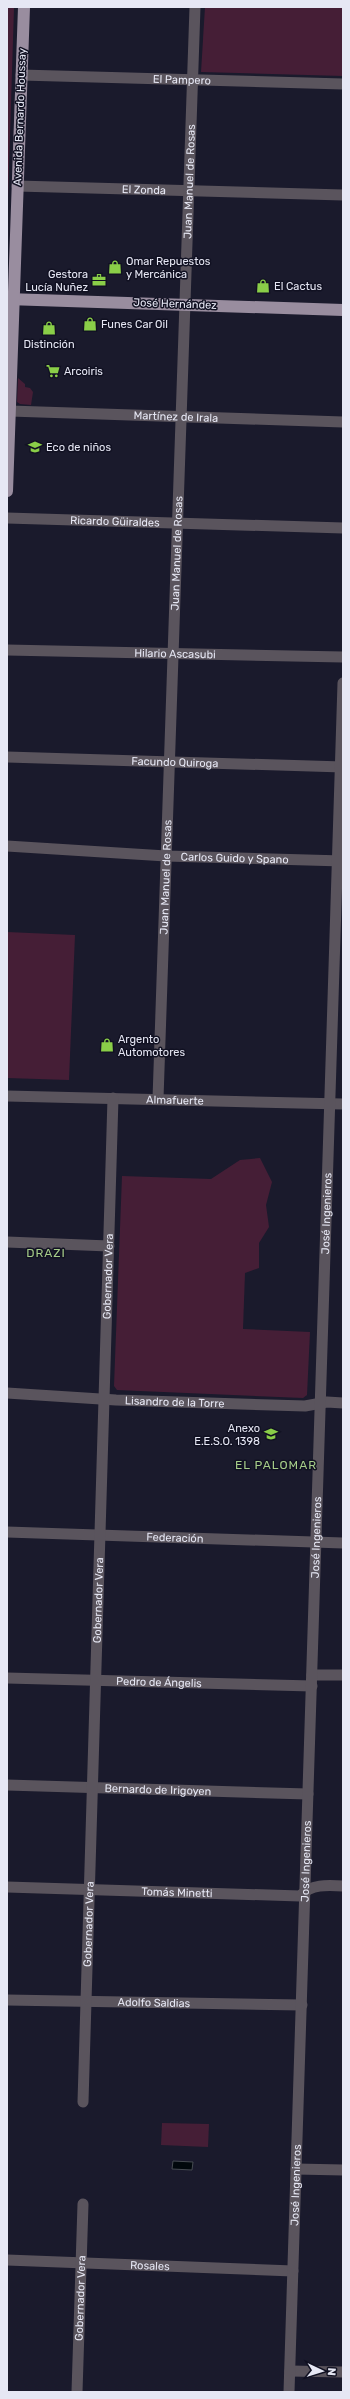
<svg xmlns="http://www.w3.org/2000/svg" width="350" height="2399" viewBox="0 0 350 2399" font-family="Rubik,sans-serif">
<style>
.green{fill:#451e36}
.water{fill:#01080c;stroke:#464b52}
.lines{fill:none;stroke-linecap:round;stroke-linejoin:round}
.minor{stroke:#5a545d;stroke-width:11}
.major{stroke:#998d9f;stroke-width:12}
.labels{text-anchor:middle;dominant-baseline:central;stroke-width:3;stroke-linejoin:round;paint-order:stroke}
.street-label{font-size:11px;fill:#e6e7f4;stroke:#112}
.poi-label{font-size:11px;fill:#e6e7f4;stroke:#112;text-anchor:start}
.neighbourhood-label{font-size:12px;letter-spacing:1px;fill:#a6cd89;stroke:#112}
</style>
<rect width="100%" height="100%" fill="#1a1a2c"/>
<g class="green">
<polygon points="7,7 14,7 7,231"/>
<polygon points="205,7 343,7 343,76 201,72"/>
<polygon points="18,378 25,384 25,387 30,388 33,392 31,405 20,404 17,402"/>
<polygon points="7,932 75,935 69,1080 7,1078"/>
<polygon points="260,1158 272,1182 266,1205 269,1227 259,1243 259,1268 245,1273 243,1329 310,1332 307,1395 303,1398 117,1390 114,1386 122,1176 211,1179 240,1160"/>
<polygon points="162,2123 209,2124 208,2147 161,2145"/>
</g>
<polygon class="water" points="173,2161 193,2162 192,2170 172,2169"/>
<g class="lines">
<g class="minor">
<path id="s1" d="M21,75L343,84"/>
<path id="s2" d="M17,186L343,195"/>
<path id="s3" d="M10,411L343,422"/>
<path id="s4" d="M7,518L343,528"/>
<path id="s5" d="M7,650L343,657"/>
<path id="s6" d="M7,757L343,767"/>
<path id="s7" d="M7,846L166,856L343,861"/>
<path id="s8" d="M7,1096L343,1104"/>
<path id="s9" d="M158,1099L195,7"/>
<polyline points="7,1242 109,1246"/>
<path id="s10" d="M7,1393L116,1400L305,1406L327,1402L343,1403"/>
<path id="s11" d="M7,1532L343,1543"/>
<polyline points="312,1675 343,1675"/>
<path id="s12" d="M7,1678L312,1686"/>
<path id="s13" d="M7,1785L308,1794"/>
<path id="s14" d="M7,1887L300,1896C311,1884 327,1885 343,1886"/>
<path id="s15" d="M7,2000L302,2005"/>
<path id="s16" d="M83,2102L113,1098"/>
<polyline points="296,2169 343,2170"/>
<path id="s17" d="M7,2260L293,2271"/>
<polyline points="290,2371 343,2372"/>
<path id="s18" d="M77,2392L83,2204"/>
<path id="s19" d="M289,2392L343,683"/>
</g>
<g class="major">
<polyline points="7,299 343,310"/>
<polyline points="7,491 24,7"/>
</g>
</g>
<defs>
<g id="shop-bare" transform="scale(1.08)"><path d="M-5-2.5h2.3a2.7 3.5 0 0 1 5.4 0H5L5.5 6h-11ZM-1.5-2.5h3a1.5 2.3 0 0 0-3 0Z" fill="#8ace48" stroke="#112" stroke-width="2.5" paint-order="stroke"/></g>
<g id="office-bare" transform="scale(1.08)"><path d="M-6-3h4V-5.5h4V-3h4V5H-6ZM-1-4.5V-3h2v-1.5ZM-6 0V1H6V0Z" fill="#8ace48" stroke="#112" stroke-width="2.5" paint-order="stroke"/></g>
<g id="supermarket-bare" transform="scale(1.08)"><path d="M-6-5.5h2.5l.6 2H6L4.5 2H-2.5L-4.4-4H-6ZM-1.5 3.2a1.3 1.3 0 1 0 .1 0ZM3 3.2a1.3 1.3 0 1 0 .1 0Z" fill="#8ace48" stroke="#112" stroke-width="2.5" paint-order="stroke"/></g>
<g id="school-bare" transform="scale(1.08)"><path d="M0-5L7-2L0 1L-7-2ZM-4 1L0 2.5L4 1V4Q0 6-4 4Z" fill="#8ace48" stroke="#112" stroke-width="2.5" paint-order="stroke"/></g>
</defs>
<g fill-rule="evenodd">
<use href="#shop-bare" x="115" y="267"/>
<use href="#office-bare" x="99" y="280"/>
<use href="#shop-bare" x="263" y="286"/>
<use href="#shop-bare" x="90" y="324"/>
<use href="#shop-bare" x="49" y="328"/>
<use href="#supermarket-bare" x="53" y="371"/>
<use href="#school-bare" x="35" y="447"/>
<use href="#shop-bare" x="107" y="1045"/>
<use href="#school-bare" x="271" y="1434"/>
</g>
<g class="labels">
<g class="street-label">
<text stroke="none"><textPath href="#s1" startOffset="161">El Pampero</textPath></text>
<text transform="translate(20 117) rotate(-88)">Avenida Bernardo Houssay</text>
<text stroke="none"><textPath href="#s9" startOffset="918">Juan Manuel de Rosas</textPath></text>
<text stroke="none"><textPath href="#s2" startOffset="127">El Zonda</textPath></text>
<text transform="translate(175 304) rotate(2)">José Hernández</text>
<text stroke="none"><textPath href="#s3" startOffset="166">Martínez de Irala</textPath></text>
<text stroke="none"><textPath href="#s4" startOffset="108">Ricardo Güiraldes</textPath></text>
<text stroke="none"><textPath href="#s9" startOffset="546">Juan Manuel de Rosas</textPath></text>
<text stroke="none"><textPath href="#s5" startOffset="168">Hilario Ascasubi</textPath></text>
<text stroke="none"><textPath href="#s6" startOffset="168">Facundo Quiroga</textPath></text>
<text stroke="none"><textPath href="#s7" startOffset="228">Carlos Guido y Spano</textPath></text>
<text stroke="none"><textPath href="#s9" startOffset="222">Juan Manuel de Rosas</textPath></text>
<text stroke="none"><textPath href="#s8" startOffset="168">Almafuerte</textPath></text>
<text stroke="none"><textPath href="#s19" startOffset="1179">José Ingenieros</textPath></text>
<text stroke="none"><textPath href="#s16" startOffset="826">Gobernador Vera</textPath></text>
<text stroke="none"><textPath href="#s10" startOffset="168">Lisandro de la Torre</textPath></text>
<text stroke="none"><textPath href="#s11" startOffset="168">Federación</textPath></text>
<text stroke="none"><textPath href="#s19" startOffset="855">José Ingenieros</textPath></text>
<text stroke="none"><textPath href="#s16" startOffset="502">Gobernador Vera</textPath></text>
<text stroke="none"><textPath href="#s12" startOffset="152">Pedro de Ángelis</textPath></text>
<text stroke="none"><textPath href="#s13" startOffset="151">Bernardo de Irigoyen</textPath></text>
<text stroke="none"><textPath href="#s19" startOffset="531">José Ingenieros</textPath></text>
<text stroke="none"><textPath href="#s14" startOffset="170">Tomás Minetti</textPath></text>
<text stroke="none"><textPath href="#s16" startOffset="178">Gobernador Vera</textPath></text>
<text stroke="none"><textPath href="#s15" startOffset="147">Adolfo Saldias</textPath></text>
<text stroke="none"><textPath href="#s19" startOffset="207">José Ingenieros</textPath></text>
<text stroke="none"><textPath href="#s17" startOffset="143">Rosales</textPath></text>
<text stroke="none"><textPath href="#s18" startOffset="94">Gobernador Vera</textPath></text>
</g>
<g class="poi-label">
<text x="126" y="261">Omar Repuestos<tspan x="126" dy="13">y Mercánica</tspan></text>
<text x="88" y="274" text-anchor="end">Gestora<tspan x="88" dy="13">Lucía Nuñez</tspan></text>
<text x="274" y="286">El Cactus</text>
<text x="101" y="324">Funes Car Oil</text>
<text x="49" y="344" text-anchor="middle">Distinción</text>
<text x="64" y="371">Arcoiris</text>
<text x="46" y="447">Eco de niños</text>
<text x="118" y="1039">Argento<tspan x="118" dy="13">Automotores</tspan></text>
<text x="260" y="1428" text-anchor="end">Anexo<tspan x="260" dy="13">E.E.S.O. 1398</tspan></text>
</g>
<g class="neighbourhood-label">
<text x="46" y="1253">DRAZI</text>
<text x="276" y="1465">EL PALOMAR</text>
</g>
</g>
<rect width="350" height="2399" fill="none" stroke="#e6e7f4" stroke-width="16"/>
<g transform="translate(322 2371) rotate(94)" stroke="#111122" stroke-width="3" paint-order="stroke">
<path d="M0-3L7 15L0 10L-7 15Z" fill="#e6e7f4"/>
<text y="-6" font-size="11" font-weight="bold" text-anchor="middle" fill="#e6e7f4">N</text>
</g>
</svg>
